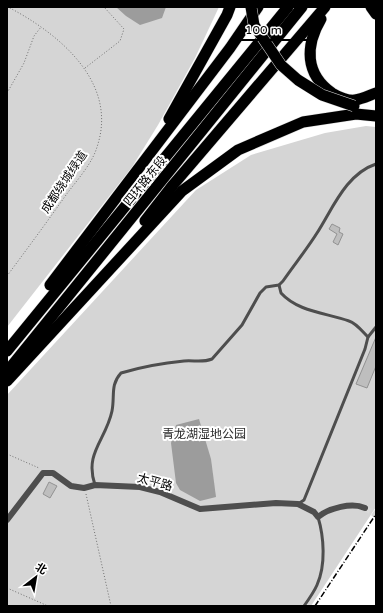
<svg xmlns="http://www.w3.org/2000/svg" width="383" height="613" viewBox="0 0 383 613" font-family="'Varela Round','Noto Sans SC',sans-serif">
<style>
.green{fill:#d5d5d5}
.water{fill:#9c9c9c}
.building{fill:#bebebe;stroke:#929292}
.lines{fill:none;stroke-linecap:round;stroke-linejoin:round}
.street-tunnel{stroke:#d9d9d9;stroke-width:6;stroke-dasharray:6 3;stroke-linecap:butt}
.highway-casing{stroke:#dbdbdb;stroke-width:12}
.path{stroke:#707070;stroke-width:1;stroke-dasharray:1 2;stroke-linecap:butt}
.lane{stroke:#4e4e4e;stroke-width:3}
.street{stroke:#4e4e4e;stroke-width:6}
.highway{stroke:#000;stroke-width:11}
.rail{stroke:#000;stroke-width:1.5;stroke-dasharray:6 2 1 2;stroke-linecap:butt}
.highway-bridge-casing{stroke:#dbdbdb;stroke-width:12;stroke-linecap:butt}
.highway-bridge{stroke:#000;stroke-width:11}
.labels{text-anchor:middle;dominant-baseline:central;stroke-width:4;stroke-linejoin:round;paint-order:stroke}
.street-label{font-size:12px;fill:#000;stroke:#fff}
.park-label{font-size:12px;fill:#2c2c2c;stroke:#fff}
</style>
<rect width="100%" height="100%" fill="#fff"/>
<g class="green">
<polygon points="7,7 219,7 195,58 158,125 132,167 7,327"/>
<polygon points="366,126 376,127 376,507 311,606 7,606 7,395 196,190 251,155 325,133"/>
</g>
<g class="water">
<polygon points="116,7 166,7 162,18 140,25 126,16"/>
<polygon points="199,419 211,459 216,497 200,501 180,490 176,483 171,443 176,425"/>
</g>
<g class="building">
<polygon points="332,224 340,228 339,232 343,234 338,245 333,242 337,234 329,229"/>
<polygon points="376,337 376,366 367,388 356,384"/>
<polygon points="49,482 57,486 50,498 43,494"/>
</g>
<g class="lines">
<polyline class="street-tunnel" points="365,508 376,515"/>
<g class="highway-casing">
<g id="highway">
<polyline points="371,7 376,14"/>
<path d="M321,19C305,46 305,74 332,93C338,97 349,101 355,100C362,99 370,95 376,93"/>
<polyline points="169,119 227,15 230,7"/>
<polyline points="145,221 173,185 325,7"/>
<polyline points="50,285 230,48 258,7"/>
<polyline points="7,351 288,7"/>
<polyline points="10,368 302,7"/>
<polyline points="7,381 182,191 238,150 303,122 356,114 376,116"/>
</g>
</g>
<g class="path">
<polyline points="85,68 120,41 124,29 104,7"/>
<polyline points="7,93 24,63 34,36 41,27"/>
<path d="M7,276C27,249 47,222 66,195C77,180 92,164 97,147C119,82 58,33 8,7"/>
<polyline points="7,454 39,468"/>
<polyline points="86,494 111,606"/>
<polyline points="7,588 48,606"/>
</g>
<g class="lane">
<path d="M279,285L281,293C298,312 327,313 349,321C356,323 363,332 368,337L365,349L304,500L298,504"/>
<polyline points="368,337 376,327"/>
<path d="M95,485C84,453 106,440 112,411C115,396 110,385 121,373C141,367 163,363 184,361C194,360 202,363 212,359L242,325L260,293L266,287L279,285L283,281C294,265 307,249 317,233C333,208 346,174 376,164"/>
<path d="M304,606C309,599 314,592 317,585C326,565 324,537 318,517"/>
</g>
<path class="street" d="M7,520L43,473H53L71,486L84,488L95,485L140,487L160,492L200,509L276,503L298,504L314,512L318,517C329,508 352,502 365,508"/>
<use href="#highway" class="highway"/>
<polyline class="rail" points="315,606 376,514"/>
<g class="highway-bridge-casing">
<polyline id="highway-bridge" points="251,7 254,25 281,65 298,80 322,95 354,106"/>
</g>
<use href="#highway-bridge" class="highway-bridge"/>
</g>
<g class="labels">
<g class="street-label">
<text transform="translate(145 181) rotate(-51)">四环路东段</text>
<text transform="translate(64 182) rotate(-56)">成都绕城绿道</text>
<text transform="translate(155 482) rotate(15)">太平路</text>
</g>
<g class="park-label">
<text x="204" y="434">青龙湖湿地公园</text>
</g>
</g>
<rect width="383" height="613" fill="none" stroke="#000000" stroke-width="16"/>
<g transform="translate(36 577) rotate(31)" stroke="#ffffff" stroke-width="3" paint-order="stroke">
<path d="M0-3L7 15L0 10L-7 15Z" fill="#000000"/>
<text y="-6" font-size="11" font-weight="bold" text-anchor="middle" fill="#000000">北</text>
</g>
<path d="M239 34v6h74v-6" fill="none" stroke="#000000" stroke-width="2"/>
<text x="245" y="34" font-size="12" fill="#000000" stroke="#ffffff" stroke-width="3" paint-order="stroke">100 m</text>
</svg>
